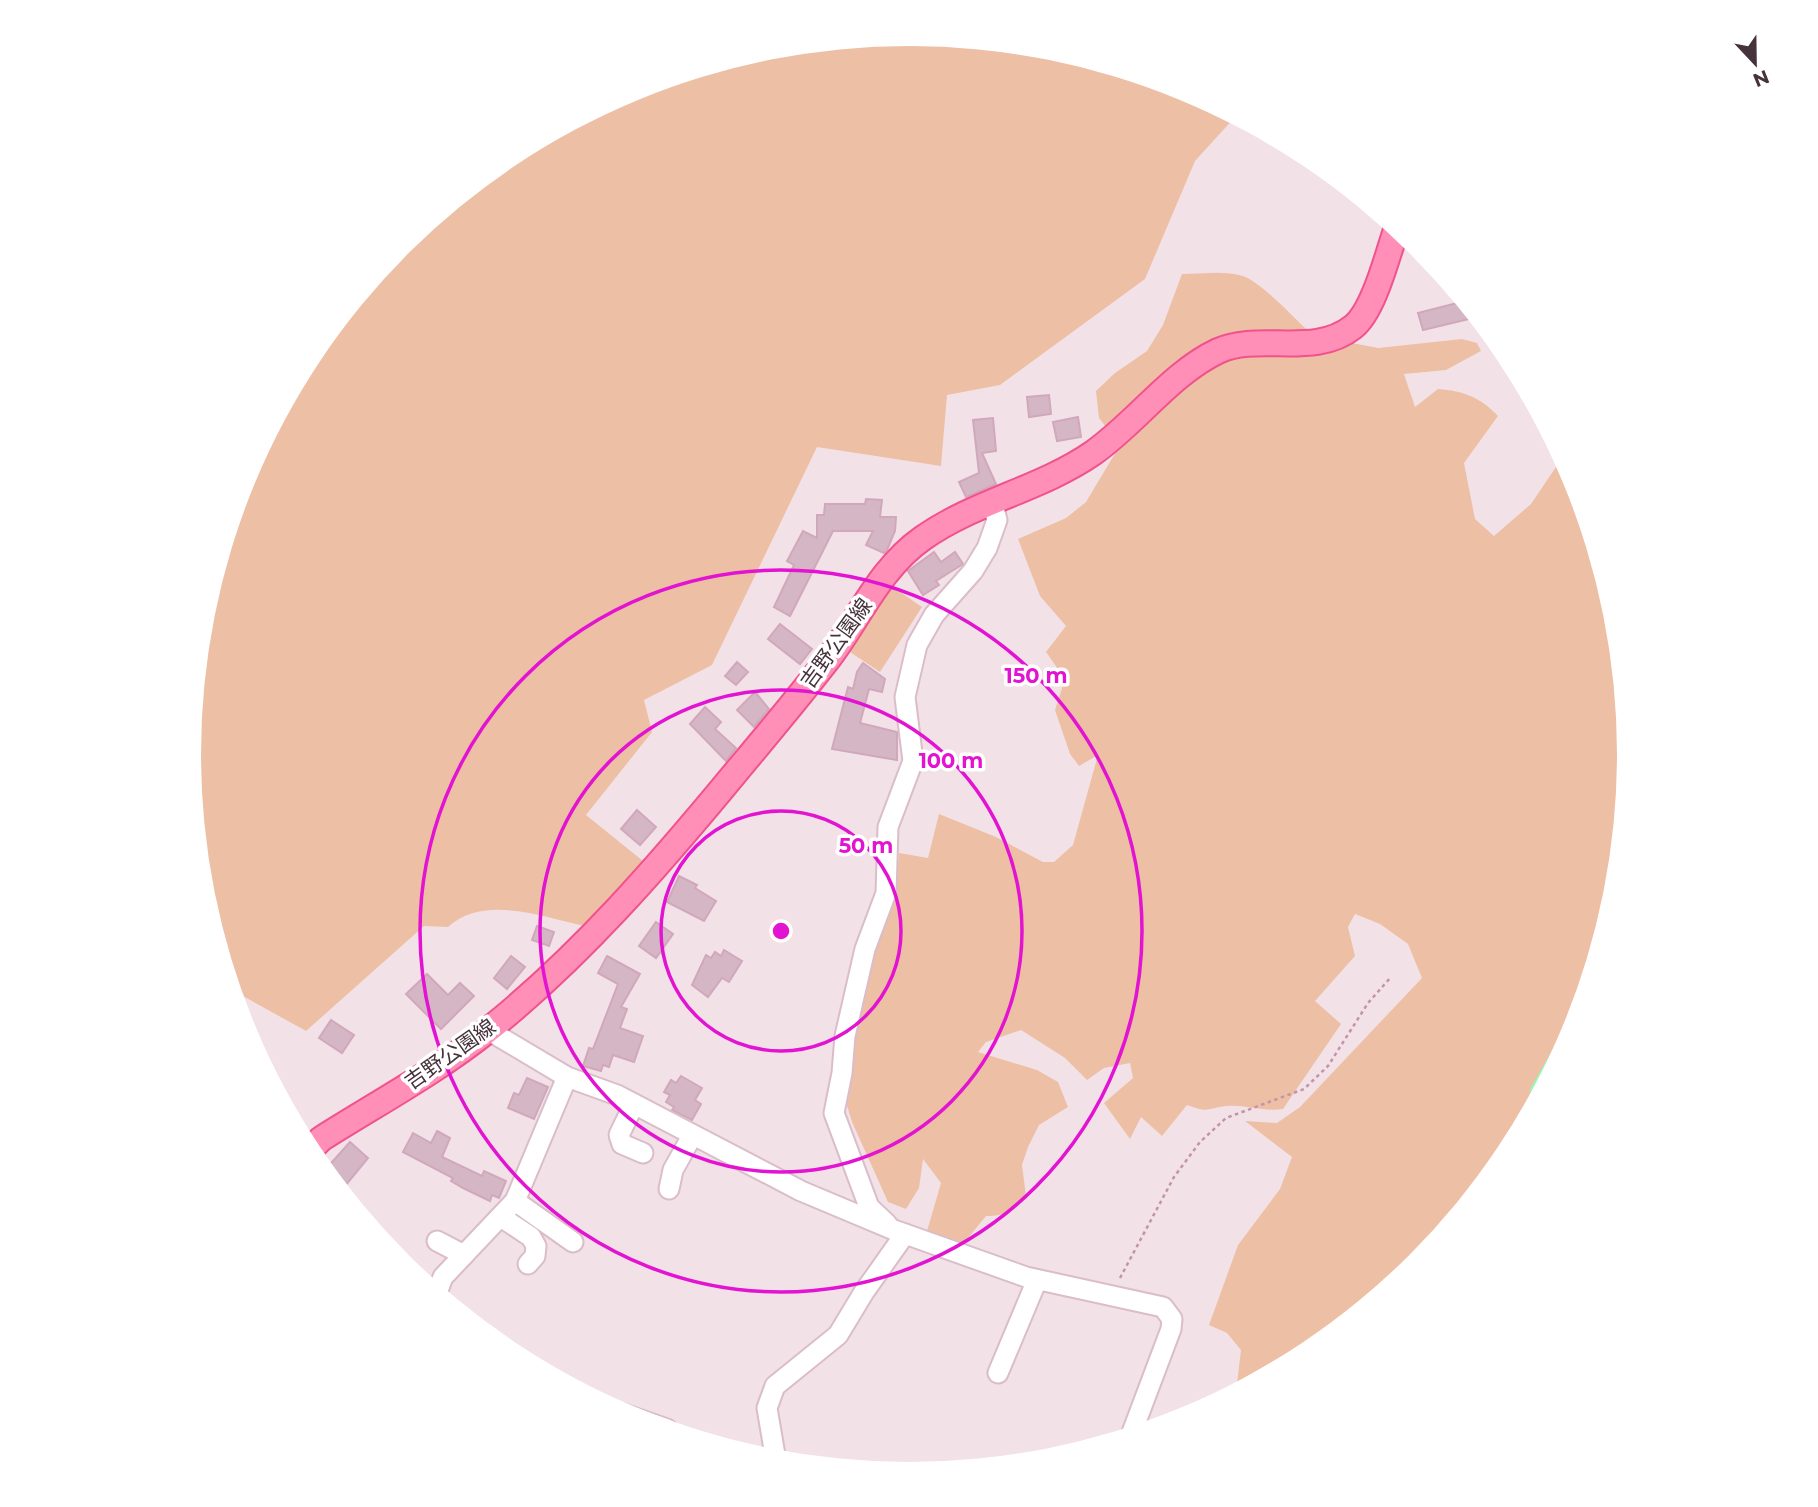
<svg xmlns="http://www.w3.org/2000/svg" width="1818" height="1507" viewBox="0 0 1818 1507" font-family="Montserrat,'Noto Sans JP',sans-serif">
<style>
.green{fill:#edc0a5}
.lines{fill:none;stroke-linecap:round;stroke-linejoin:round}
.stream{stroke:#95f8b6;stroke-width:5}
.building{fill:#d5b6c5;stroke:#d1a8bb;stroke-width:2}
.minor-casing{stroke:#dabdc9;stroke-width:23}
.major-casing{stroke:#f1528d;stroke-width:28}
.path{stroke:#c393a7;stroke-width:2.5;stroke-dasharray:3.5 3.5;stroke-linecap:butt}
.minor{stroke:#fff;stroke-width:19}
.major{stroke:#ff8fb7;stroke-width:24}
.ring{fill:none;stroke:#e313d2;stroke-width:3.5}
.labels{text-anchor:middle;dominant-baseline:central;stroke-width:7;stroke-linejoin:round;paint-order:stroke}
.street-label{font-size:21px;fill:#45323b;stroke:#fff}
.centre{fill:#e313d2;stroke:#fff;stroke-width:3.5}
.ring-label{font-size:21px;text-anchor:middle;font-weight:bold;fill:#e313d2;stroke:#fff;stroke-width:7;stroke-linejoin:round;paint-order:stroke}
</style>
<rect width="100%" height="100%" fill="#f3e1e8"/>
<g class="green">
<path d="M909,33L1050,47L1185,88L1236,116L1195,161L1145,279L1000,385L947,395L941,466L817,447L712,665L644,700L652,732L586,815L643,861L585,926C542,917 485,894 448,927L424,926L306,1031L232,990L203,894L189,753L203,613L244,478L310,353L400,244L509,154L634,88L769,47Z"/>
<path d="M1182,274C1201,274 1225,270 1243,276C1264,283 1307,332 1326,348L1352,343L1378,348L1462,339L1477,343L1481,351L1446,370L1404,374L1415,407L1438,389C1464,391 1480,397 1498,416L1464,463L1475,519L1494,536L1531,504L1560,461L1551,443L1555,441L1575,478L1615,613L1629,754L1615,894L1574,1029L1508,1154L1418,1263L1309,1353L1236,1392L1241,1350L1227,1333L1209,1325L1238,1245L1280,1189L1292,1157L1245,1121L1277,1123L1300,1107L1422,978L1408,944L1380,924L1355,914L1348,927L1355,956L1315,1001L1341,1024L1283,1109C1263,1112 1245,1104 1226,1106C1204,1109 1210,1113 1187,1105L1162,1136L1141,1117L1130,1139L1104,1103L1133,1078L1130,1063L1104,1068L1087,1080L1065,1058L1021,1030L986,1042L978,1052L1037,1070L1058,1082L1068,1107L1039,1125L1028,1147L1022,1165L1026,1196C1016,1210 1003,1217 986,1216L959,1249L925,1238L941,1183L923,1159L919,1188L906,1209L888,1202L852,1122L844,1096L851,1033L897,873L899,853L928,858L939,814L996,837L1043,862H1054L1073,845L1098,755L1079,766L1070,754L1055,710L1063,685L1058,669L1046,652L1066,626L1040,596L1018,539L1066,518L1086,502L1120,445L1099,418L1096,391L1115,373L1147,351L1163,325Z"/>
<polygon points="890,585 922,607 880,672 847,650"/>
</g>
<g class="lines">
<g class="stream">
<polyline points="1591,974 1603,917 1613,901"/>
<polyline points="1531,1111 1533,1089 1583,1002"/>
</g>
</g>
<g class="building">
<polygon points="1465,301 1469,319 1423,330 1418,313"/>
<polygon points="1049,395 1051,414 1029,417 1027,397"/>
<polygon points="1078,417 1081,437 1057,441 1053,422"/>
<polygon points="993,418 996,451 982,453 996,484 966,497 959,482 979,473 973,420"/>
<polygon points="866,499 882,500 880,517 896,517 895,531 887,550 884,553 866,545 873,531 833,531 790,616 774,607 794,565 787,561 803,531 817,538 817,515 824,515 825,504 865,504"/>
<polygon points="934,552 941,562 955,552 963,564 936,581 939,585 923,595 908,571"/>
<polygon points="780,624 812,649 800,664 768,639"/>
<polygon points="737,662 748,672 736,685 725,676"/>
<polygon points="863,663 885,679 882,692 869,689 860,723 897,732 897,760 832,749 848,687 853,689 857,672"/>
<polygon points="755,692 769,709 754,727 737,710"/>
<polygon points="705,707 721,722 715,729 736,748 726,761 690,724"/>
<polygon points="637,810 656,827 640,845 621,829"/>
<polygon points="679,876 697,885 695,888 716,901 704,921 667,902"/>
<polygon points="656,922 673,934 656,958 639,946"/>
<polygon points="537,926 554,932 549,946 532,940"/>
<polygon points="724,950 742,961 729,982 722,978 708,997 692,985 706,955 711,958 715,952 721,956"/>
<polygon points="511,956 525,967 507,989 494,978"/>
<polygon points="607,956 640,974 621,1007 627,1009 620,1028 643,1036 634,1062 613,1055 609,1067 603,1065 601,1071 583,1066 589,1048 593,1049 618,984 598,973"/>
<polygon points="427,974 448,995 460,983 474,996 441,1029 406,994"/>
<polygon points="331,1020 354,1035 342,1053 319,1038"/>
<polygon points="681,1076 702,1088 695,1100 701,1104 692,1120 672,1110 674,1107 666,1102 670,1095 664,1092 671,1080 676,1083"/>
<polygon points="527,1078 548,1087 534,1119 508,1108 514,1093 519,1095"/>
<polygon points="437,1131 450,1138 442,1157 482,1176 484,1171 506,1181 499,1198 492,1195 490,1201 463,1188 451,1181 453,1178 403,1152 413,1133 431,1143"/>
<polygon points="350,1142 368,1158 341,1191 324,1171"/>
</g>
<g class="lines">
<g class="minor-casing">
<g id="minor">
<polyline points="488,1030 567,1077 617,1095 801,1191 894,1230 1026,1277 1163,1307 1172,1319 1171,1329 1131,1435"/>
<polyline points="634,1104 619,1135 622,1144 643,1153"/>
<polyline points="669,1189 673,1170 692,1136"/>
<polyline points="515,1201 573,1242"/>
<polyline points="501,1217 531,1237 536,1246 535,1256 528,1264"/>
<polyline points="887,1224 869,1207 834,1113 842,1073 845,1036 865,949 886,893 888,827 913,761 905,697 917,645 934,615 973,571 987,548 997,520 992,501"/>
<polyline points="437,1241 464,1255"/>
<polyline points="437,1293 443,1277 515,1201 567,1077"/>
<polyline points="998,1373 1037,1280"/>
<polyline points="624,1414 667,1429"/>
<polyline points="776,1461 767,1408 775,1386 838,1335 864,1292 905,1234"/>
</g>
</g>
<g class="major-casing">
<path id="major" d="M309,1151L321,1139C376,1104 436,1072 487,1031C580,957 661,863 736,772C767,735 799,697 829,658C860,617 880,568 923,538C976,501 1041,489 1093,453C1137,422 1170,374 1218,351C1260,332 1314,358 1353,327C1374,311 1388,253 1397,227"/>
</g>
<polyline class="path" points="1120,1278 1174,1177 1200,1142 1226,1118 1304,1089 1328,1066 1368,1003 1391,977"/>
<use href="#minor" class="minor"/>
<use href="#major" class="major"/>
</g>
<g class="ring">
<circle cx="781" cy="931" r="120"/>
<circle cx="781" cy="931" r="241"/>
<circle cx="781" cy="931" r="361"/>
</g>
<g class="labels">
<g class="street-label">
<text transform="translate(836 643) rotate(-54)">吉野公園線</text>
<text transform="translate(450 1054) rotate(-35)">吉野公園線</text>
</g>
</g>
<path d="M0 0H1818V1507H0ZM201 754a708 708 0 1 1 1416 0a708 708 0 1 1-1416 0Z" fill="#fff" fill-rule="evenodd"/>
<circle cx="781" cy="931" r="10" class="centre"/>
<g class="ring-label">
<text x="1036" y="683">150 m</text>
<text x="951" y="768">100 m</text>
<text x="866" y="853">50 m</text>
</g>
<g transform="translate(1755 63) rotate(158)" stroke="#ffffff" stroke-width="5" paint-order="stroke">
<path d="M0-5L12 26L0 18L-12 26Z" fill="#45323b"/>
<text y="-10" font-size="19" font-weight="bold" text-anchor="middle" fill="#45323b">N</text>
</g>
</svg>
